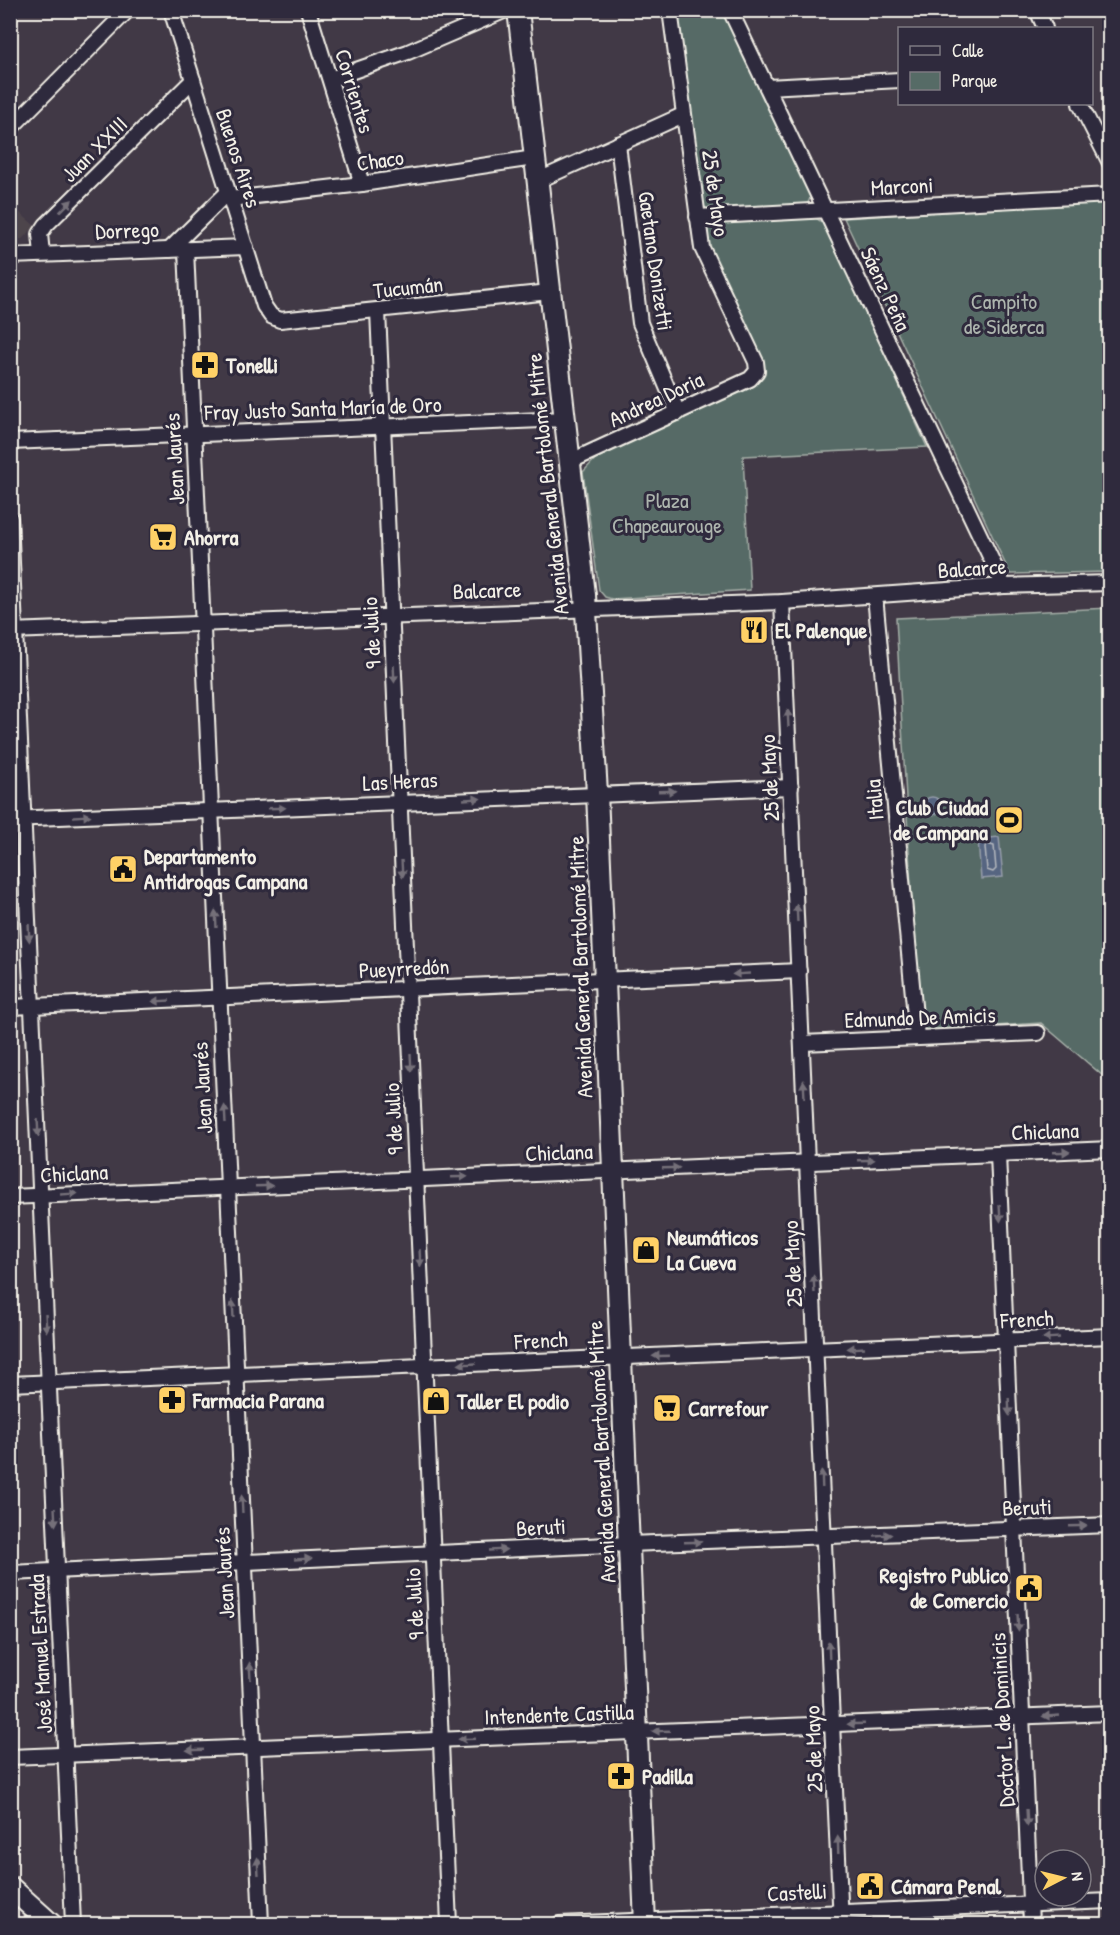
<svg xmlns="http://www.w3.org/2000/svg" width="1120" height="1935" viewBox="0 0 1120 1935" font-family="'Patrick Hand',sans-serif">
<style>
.built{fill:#4e444c}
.green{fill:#566b66;stroke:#a5aea7;stroke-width:1.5}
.water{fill:#576581;stroke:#969daa;stroke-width:1.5}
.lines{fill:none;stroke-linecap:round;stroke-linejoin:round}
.shore{stroke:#b5b9bf;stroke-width:1.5}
.minor-casing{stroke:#f4f1e8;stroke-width:18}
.secondary-casing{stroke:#f4f1e8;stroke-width:24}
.minor{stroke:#2f2a3d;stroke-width:14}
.secondary{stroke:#2f2a3d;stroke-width:20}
.oneway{fill:#747079}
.labels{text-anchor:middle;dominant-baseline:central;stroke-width:6;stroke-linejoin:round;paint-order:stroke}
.street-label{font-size:22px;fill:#f4f1e8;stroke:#2f2a3d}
.park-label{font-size:22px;fill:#adb5ae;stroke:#2f2a3d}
.poi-label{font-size:22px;font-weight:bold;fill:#f4f1e8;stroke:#2f2a3d;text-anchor:start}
</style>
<rect width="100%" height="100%" fill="#413946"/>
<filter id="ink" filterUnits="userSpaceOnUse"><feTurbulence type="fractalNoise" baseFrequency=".0167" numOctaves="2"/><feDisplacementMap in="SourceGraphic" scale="12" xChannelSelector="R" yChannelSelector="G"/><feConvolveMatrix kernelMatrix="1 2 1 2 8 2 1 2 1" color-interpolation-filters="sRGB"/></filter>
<g filter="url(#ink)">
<polygon class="built" points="11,205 35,226 22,239 11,239"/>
<g class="green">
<polygon points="676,11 724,11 810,191 811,196 807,205 707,210 700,201"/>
<polygon points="1109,201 1109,572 1010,574 844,218"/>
<path d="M811,215L826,225L927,447L743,456L750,590L612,599L605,597L599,590L583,472L598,456L752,387L759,379L763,370L707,248C705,237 702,230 712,223Z"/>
<polygon points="1109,608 1109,1081 1041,1023 919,1031 896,618"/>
</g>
<g class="water">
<circle cx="932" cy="806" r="9"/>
<polygon points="999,837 1003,877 981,879 978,839"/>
</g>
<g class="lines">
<polygon class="shore" points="987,844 994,846 996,869 993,872 987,870 985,847"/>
<g class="minor-casing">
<g id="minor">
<polyline points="171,10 264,306 271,316 280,320 550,292"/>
<polyline points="308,10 362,184"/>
<polyline points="730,10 1004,586"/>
<polyline points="1037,10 1045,28"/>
<polyline points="330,79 408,52 506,10"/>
<polyline points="767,87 900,80"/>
<polyline points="1080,104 1110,163"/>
<polyline points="10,129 128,10"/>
<polyline points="618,144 640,323 678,413"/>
<polyline points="537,181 683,115"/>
<polyline points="230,199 362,184 534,158"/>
<polyline points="697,217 1110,195"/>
<polyline points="186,249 261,1924"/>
<polyline points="169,250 228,192"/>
<polyline points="42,254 40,234 46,225 193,80"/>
<polyline points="10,256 246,247"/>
<polyline points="378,311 449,1924"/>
<polyline points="10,442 565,419"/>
<polyline points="569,462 750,379 757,371 756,362 702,248 670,10"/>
<polyline points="10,518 73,1924"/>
<polyline points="875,596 917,1037"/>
<polyline points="782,602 841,1924"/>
<polyline points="10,631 782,602 1004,586 1110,583"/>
<polyline points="10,819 791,787"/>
<polyline points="10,1007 799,971"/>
<polyline points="802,1043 1038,1033"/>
<polyline points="998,1154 1031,1924"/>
<polyline points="10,1197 1110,1149"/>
<polyline points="10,1384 1110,1336"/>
<polyline points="10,1573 629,1544 1110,1525"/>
<polyline points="10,1757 1110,1713"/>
<polyline points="559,1924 1110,1901"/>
</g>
</g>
<g class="secondary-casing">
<g id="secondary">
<polyline points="518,10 585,595 597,793 645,1924"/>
<polyline points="10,1887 51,1924"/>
</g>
</g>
<use href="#minor" class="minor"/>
<use href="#secondary" class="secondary"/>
</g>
<defs><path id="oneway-solid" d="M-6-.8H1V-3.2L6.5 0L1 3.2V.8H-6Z" transform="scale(1.5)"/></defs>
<g class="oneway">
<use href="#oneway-solid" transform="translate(66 206) rotate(-45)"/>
<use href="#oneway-solid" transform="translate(394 674) rotate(87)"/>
<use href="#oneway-solid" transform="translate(788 718) rotate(-93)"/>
<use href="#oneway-solid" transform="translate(667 791) rotate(-2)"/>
<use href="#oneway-solid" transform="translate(472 799) rotate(-3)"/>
<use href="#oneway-solid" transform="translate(277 808) rotate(-2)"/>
<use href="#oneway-solid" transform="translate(82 816) rotate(-3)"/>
<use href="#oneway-solid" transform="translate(402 869) rotate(87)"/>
<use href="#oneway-solid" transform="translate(797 913) rotate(-93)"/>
<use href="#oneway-solid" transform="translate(216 919) rotate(-93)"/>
<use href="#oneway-solid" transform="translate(29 933) rotate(87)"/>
<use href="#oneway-solid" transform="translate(741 974) rotate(177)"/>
<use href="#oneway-solid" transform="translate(161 1001) rotate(177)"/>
<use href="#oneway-solid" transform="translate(411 1063) rotate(87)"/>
<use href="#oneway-solid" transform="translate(804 1089) rotate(-93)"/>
<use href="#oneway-solid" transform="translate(225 1114) rotate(-93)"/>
<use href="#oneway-solid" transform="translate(38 1128) rotate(87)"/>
<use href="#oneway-solid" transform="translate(1061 1152) rotate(-2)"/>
<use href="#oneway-solid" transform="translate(866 1160) rotate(-2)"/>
<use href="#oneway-solid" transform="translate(671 1168) rotate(-2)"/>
<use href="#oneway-solid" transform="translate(459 1177) rotate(-2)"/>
<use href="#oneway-solid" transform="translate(264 1186) rotate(-2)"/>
<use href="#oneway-solid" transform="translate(69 1194) rotate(-3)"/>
<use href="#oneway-solid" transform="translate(1000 1213) rotate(87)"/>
<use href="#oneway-solid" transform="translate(420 1258) rotate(87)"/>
<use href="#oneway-solid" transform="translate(814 1284) rotate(-93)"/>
<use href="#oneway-solid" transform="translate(233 1309) rotate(-93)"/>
<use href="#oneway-solid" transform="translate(46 1323) rotate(87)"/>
<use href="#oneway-solid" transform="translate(1051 1338) rotate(177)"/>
<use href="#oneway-solid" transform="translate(856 1348) rotate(177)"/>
<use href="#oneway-solid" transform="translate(661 1356) rotate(178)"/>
<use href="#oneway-solid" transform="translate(467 1364) rotate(177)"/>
<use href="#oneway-solid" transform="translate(1009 1407) rotate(88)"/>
<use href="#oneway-solid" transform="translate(822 1479) rotate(-92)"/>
<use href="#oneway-solid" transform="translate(242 1504) rotate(-93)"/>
<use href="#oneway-solid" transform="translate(55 1517) rotate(87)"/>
<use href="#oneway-solid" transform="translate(1078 1526) rotate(-2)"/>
<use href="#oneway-solid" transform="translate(883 1535) rotate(-3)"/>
<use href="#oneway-solid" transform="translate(693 1542) rotate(-2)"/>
<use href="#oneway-solid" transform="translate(498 1550) rotate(-3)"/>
<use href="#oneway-solid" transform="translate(303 1559) rotate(-3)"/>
<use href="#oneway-solid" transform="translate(1018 1623) rotate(87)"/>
<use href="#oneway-solid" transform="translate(829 1650) rotate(-92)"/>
<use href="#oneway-solid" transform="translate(250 1671) rotate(-93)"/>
<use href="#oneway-solid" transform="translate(1051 1716) rotate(177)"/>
<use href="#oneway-solid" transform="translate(856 1724) rotate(178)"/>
<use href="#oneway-solid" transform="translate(661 1731) rotate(178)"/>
<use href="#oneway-solid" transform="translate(467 1739) rotate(178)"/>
<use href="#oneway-solid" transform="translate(195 1750) rotate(178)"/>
<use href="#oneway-solid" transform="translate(1027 1818) rotate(87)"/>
<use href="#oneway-solid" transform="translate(838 1845) rotate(-92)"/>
<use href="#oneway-solid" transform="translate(258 1866) rotate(-93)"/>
</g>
</g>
<defs>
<g id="pharmacy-square" transform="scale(1.5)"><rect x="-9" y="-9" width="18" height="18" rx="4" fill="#ffd166" stroke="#2f2a3d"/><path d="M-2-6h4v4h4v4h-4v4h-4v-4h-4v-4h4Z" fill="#111"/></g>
<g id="supermarket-square" transform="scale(1.5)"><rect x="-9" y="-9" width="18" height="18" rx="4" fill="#ffd166" stroke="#2f2a3d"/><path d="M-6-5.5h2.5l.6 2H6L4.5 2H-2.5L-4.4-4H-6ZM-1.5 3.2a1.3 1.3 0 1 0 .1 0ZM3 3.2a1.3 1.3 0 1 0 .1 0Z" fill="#111"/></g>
<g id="restaurant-square" transform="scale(1.5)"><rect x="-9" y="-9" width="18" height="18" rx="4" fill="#ffd166" stroke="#2f2a3d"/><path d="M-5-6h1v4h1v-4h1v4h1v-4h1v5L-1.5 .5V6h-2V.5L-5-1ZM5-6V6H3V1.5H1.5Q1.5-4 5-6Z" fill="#111"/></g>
<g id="stadium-square" transform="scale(1.5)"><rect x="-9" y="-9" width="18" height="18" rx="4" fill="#ffd166" stroke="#2f2a3d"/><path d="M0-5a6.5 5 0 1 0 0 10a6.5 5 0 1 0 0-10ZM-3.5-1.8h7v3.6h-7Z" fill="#111"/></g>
<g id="civic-square" transform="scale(1.5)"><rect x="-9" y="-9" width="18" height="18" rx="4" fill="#ffd166" stroke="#2f2a3d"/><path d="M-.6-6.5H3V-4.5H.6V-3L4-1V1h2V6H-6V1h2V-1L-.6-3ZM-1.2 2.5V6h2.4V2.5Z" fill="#111"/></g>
<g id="shop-square" transform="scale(1.5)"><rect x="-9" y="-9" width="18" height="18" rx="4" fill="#ffd166" stroke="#2f2a3d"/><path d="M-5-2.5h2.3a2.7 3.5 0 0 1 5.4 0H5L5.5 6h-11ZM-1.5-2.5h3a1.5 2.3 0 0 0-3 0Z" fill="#111"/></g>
</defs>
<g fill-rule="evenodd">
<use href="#pharmacy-square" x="205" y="365"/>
<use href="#supermarket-square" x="163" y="537"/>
<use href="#restaurant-square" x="754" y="630"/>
<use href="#stadium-square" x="1009" y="820"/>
<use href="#civic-square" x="123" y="869"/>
<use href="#shop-square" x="646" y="1250"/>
<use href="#pharmacy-square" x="172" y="1400"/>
<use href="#shop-square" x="436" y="1401"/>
<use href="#supermarket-square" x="667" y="1408"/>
<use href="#civic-square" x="1029" y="1588"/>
<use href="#pharmacy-square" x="621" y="1776"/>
<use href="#civic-square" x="870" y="1886"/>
</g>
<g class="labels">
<g class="street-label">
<text transform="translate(355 91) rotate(73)">Corrientes</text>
<text transform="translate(94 149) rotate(-45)">Juan XXIII</text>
<text transform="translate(239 158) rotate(72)">Buenos Aires</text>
<text transform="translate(380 160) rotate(-8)">Chaco</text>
<text transform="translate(902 186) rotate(-3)">Marconi</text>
<text transform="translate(716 193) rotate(82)">25 de Mayo</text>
<text transform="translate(127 230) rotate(-2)">Dorrego</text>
<text transform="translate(656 261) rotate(82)">Gaetano Donizetti</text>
<text transform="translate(408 287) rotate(-6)">Tucumán</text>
<text transform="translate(886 289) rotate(65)">Sáenz Peña</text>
<text transform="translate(656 399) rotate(-25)">Andrea Doria</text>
<text transform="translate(323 408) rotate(-2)">Fray Justo Santa María de Oro</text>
<text transform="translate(174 459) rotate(-93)">Jean Jaurés</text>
<text transform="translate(547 484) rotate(-96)">Avenida General Bartolomé Mitre</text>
<text transform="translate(972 568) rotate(-4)">Balcarce</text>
<text transform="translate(487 590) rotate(-2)">Balcarce</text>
<text transform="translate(371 633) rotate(-93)">9 de Julio</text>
<text transform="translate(769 778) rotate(-93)">25 de Mayo</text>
<text transform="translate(400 781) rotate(-3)">Las Heras</text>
<text transform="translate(874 800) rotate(-95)">Italia</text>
<text transform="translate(580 967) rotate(-92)">Avenida General Bartolomé Mitre</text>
<text transform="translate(404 968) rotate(-3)">Pueyrredón</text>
<text transform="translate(920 1017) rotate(-2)">Edmundo De Amicis</text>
<text transform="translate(202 1088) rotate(-93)">Jean Jaurés</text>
<text transform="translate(393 1119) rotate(-93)">9 de Julio</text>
<text transform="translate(1045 1131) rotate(-2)">Chiclana</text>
<text transform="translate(559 1152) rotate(-2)">Chiclana</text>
<text transform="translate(74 1173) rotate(-3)">Chiclana</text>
<text transform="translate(792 1264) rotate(-93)">25 de Mayo</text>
<text transform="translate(1027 1319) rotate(-3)">French</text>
<text transform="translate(541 1340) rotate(-3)">French</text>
<text transform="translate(601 1452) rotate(-93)">Avenida General Bartolomé Mitre</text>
<text transform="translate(1027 1507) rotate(-2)">Beruti</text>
<text transform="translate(541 1527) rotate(-3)">Beruti</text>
<text transform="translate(224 1573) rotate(-93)">Jean Jaurés</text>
<text transform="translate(414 1604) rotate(-93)">9 de Julio</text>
<text transform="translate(40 1654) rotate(-93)">José Manuel Estrada</text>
<text transform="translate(559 1714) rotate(-2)">Intendente Castilla</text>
<text transform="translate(1002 1720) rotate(-93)">Doctor L. de Dominicis</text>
<text transform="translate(813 1749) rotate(-92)">25 de Mayo</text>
<text transform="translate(797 1892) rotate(-3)">Castelli</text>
</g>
<g class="park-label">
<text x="1004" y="301">Campito<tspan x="1004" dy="25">de Siderca</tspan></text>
<text x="667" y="500">Plaza<tspan x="667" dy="25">Chapeaurouge</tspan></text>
</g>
<g class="poi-label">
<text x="226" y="365">Tonelli</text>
<text x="184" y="537">Ahorra</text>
<text x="775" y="630">El Palenque</text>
<text x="988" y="807" text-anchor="end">Club Ciudad<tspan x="988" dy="25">de Campana</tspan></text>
<text x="144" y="856">Departamento<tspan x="144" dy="25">Antidrogas Campana</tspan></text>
<text x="667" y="1237">Neumáticos<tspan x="667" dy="25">La Cueva</tspan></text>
<text x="193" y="1400">Farmacia Parana</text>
<text x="457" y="1401">Taller El podio</text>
<text x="688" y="1408">Carrefour</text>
<text x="1008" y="1575" text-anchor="end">Registro Publico<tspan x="1008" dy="25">de Comercio</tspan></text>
<text x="642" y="1776">Padilla</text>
<text x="891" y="1886">Cámara Penal</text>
</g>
</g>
<rect width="1120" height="1935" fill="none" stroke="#2f2a3d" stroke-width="36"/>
<rect x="18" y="18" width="1084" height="1899" fill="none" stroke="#f4f1e8" stroke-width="2" filter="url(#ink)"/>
<rect x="898" y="27" width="195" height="78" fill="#2f2a3d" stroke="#7e7a81" stroke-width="1.5"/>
<rect x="910" y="46" width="30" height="9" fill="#2f2a3d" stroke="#7e7a81" stroke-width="1.5"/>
<text x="952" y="57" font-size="18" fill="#f4f1e8">Calle</text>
<rect x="910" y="72" width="30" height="18" fill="#566b66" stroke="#7e7a81" stroke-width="1.5"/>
<text x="952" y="87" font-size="18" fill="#f4f1e8">Parque</text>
<g transform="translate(1063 1878) rotate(83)"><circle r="28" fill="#2f2a3d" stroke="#7e7a81" stroke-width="1.5"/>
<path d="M0-4.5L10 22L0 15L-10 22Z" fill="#ffd166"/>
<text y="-9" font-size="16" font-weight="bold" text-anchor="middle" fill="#f4f1e8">N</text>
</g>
</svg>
